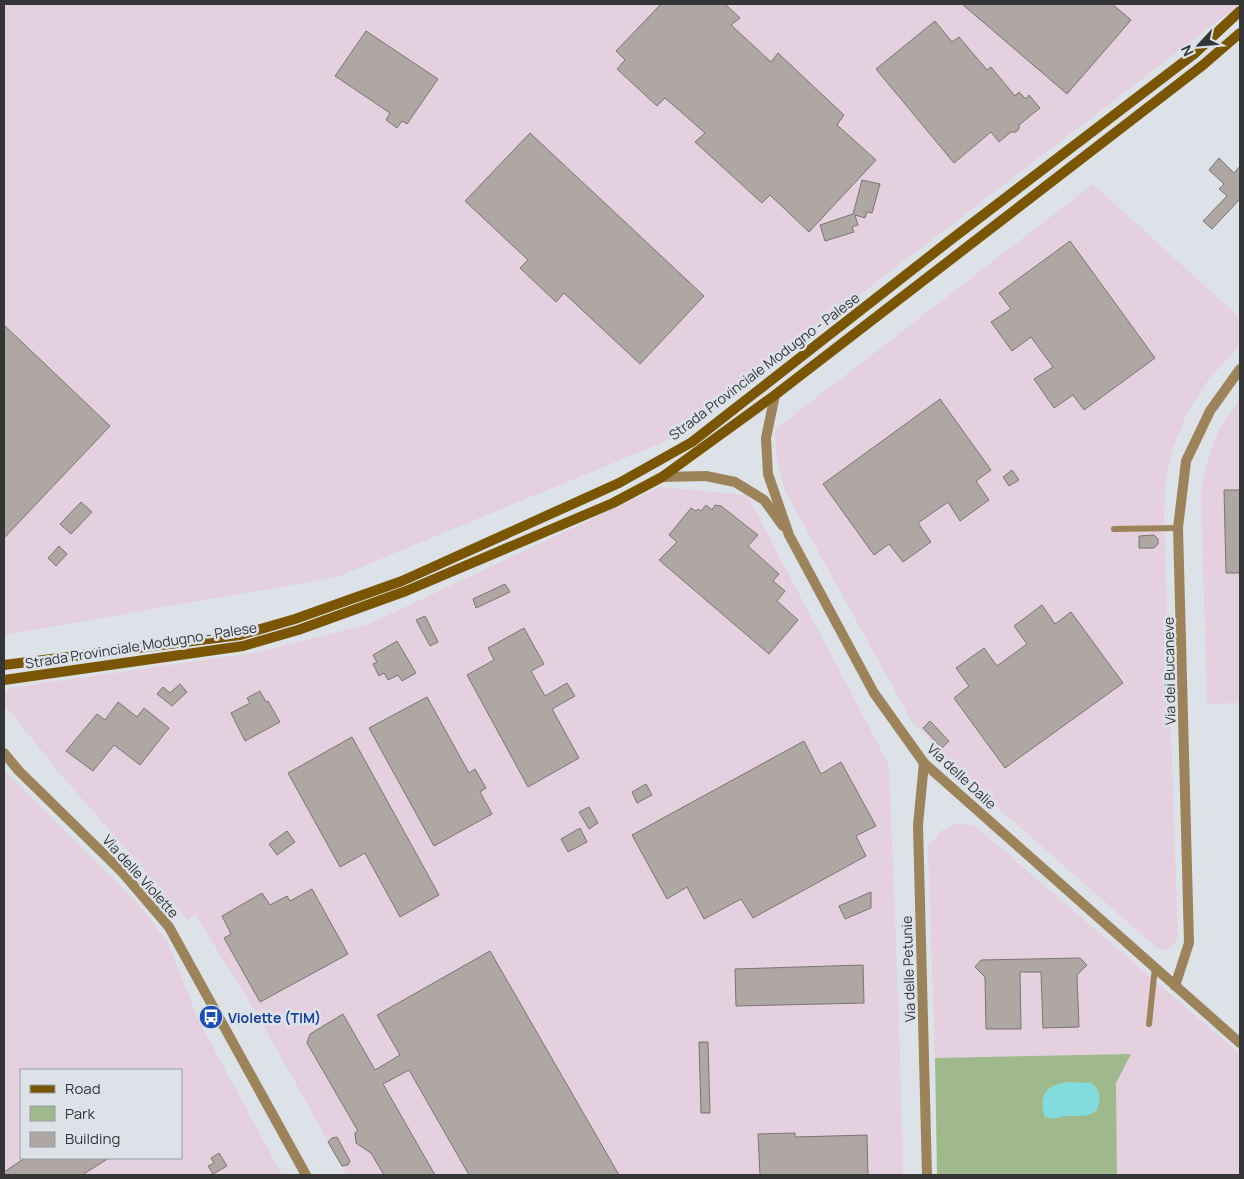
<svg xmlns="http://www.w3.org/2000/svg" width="1244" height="1179" viewBox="0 0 1244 1179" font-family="Manrope,sans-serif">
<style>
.industrial{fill:#e4d0df;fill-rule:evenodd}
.green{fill:#a0b98c}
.water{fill:#83dbde}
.building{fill:#aea7a3;stroke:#7b7571}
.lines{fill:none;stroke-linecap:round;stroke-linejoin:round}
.lane{stroke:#9c835a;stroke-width:6}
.street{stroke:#9c835a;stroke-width:10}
.secondary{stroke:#7a5602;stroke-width:10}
.labels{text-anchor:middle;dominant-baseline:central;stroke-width:5;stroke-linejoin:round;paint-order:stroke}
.street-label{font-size:14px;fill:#333537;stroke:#dde2e8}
.transit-label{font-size:14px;font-weight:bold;fill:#164399;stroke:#dde2e8;text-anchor:start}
</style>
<rect width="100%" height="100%" fill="#dde2e8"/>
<g class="industrial">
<polygon points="4,4 1238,4 1235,8 671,439 337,577 4,635"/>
<polygon points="1093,184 1240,318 1240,345 1208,380 1188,411 1174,445 1165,480 1164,521 1178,938 1174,945 1168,949 1162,950 1156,947 972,785 911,720 784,489 777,459 775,433 777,428"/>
<polygon points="1240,399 1240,703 1207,704 1201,493 1207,463 1218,432"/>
<polygon points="660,487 747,495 889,765 899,1019 903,1175 347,1175 258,1016 195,914 188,920 62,776 4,704 4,694 9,688 253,653 369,624"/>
<path d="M4,771L141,907L168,943L198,1019L282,1175H4ZM21,1070H181V1158H21Z"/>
<polygon points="957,823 975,826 1240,1054 1240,1175 1117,1175 1116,1083 1130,1054 935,1058 928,847 941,831"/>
</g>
<polygon class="green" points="1131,1054 1116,1083 1117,1175 937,1175 935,1058"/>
<path class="water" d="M1065,1082L1092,1083C1101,1091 1101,1099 1097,1110C1087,1121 1067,1112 1054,1119L1045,1117C1041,1108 1041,1095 1049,1088C1053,1085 1060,1084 1065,1082Z"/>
<g class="building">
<polygon points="661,4 725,4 740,18 731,25 771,62 778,53 844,115 837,125 876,160 809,232 770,195 762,203 695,142 705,133 665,98 657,106 617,69 625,60 616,51"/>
<polygon points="962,4 1112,4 1131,20 1067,94"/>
<polygon points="935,21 952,42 959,37 987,70 991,67 1015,96 1019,92 1026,99 1029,95 1040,108 1019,125 1019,129 1016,132 1011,132 999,142 991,132 954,163 876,69"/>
<polygon points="366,31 438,79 407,124 402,121 397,128 386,120 390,113 335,76"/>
<polygon points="530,133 704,296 640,364 564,293 556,302 520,268 528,260 465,201"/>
<polygon points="1219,158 1234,173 1240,166 1240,199 1212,229 1203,221 1227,196 1219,189 1224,184 1209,170"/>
<polygon points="862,180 880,184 872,213 867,212 865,218 855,215 858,225 852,227 854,232 825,241 820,225 853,214"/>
<polygon points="1070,241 1155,358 1084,410 1073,395 1054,408 1034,379 1053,367 1031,337 1012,351 991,322 1011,309 999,293"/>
<polygon points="4,325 110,426 4,538"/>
<polygon points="940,399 991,470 976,481 989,500 960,521 948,502 918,523 931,542 903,562 889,544 874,555 823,484"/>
<polygon points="1012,470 1019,480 1009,486 1003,477"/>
<polygon points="1224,490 1240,490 1240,573 1226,573"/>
<polygon points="81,502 92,512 71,534 60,524"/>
<polygon points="706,505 712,510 715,505 721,506 758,535 748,546 779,574 773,581 785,591 777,601 798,620 769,654 659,560 677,542 669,535 691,508 696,511 698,509 701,511"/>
<polygon points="1154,535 1158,539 1158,544 1154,548 1139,548 1139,536"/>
<polygon points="59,546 67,554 56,566 48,558"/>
<polygon points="505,584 510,592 476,608 473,599"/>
<polygon points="1042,605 1055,624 1071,612 1123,683 1005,768 954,698 969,686 956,668 984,648 997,666 1027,644 1014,626"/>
<polygon points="425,616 438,642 430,646 416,620"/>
<polygon points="524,628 544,664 531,671 545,696 567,683 575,696 552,709 579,758 528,787 467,675 494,660 488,648"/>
<polygon points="397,641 416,673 402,681 398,675 388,680 384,673 379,676 373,664 377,662 373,655"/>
<polygon points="180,684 187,692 172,706 157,694 163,687 170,693"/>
<polygon points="260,691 266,702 268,701 280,722 245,741 231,713 250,703 247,698"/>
<polygon points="427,697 469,773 475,769 486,788 480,792 492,814 434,846 369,728"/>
<polygon points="118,702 137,717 144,708 169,728 140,765 114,745 93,771 66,751 97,714 105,720"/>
<polygon points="930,721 949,741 942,748 923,728"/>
<polygon points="352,737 439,895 400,917 365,853 340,867 288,773"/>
<polygon points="804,741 821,774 841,762 876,826 856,836 866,856 753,918 741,899 704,919 687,887 667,899 632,835"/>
<polygon points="646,784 652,795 637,803 632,792"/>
<polygon points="589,807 598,823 589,829 579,812"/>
<polygon points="580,828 587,842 568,852 561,839"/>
<polygon points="287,831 295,842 277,855 269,844"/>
<polygon points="312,889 348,954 260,1002 224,938 231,934 222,916 262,893 270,905 287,896 290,901"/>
<polygon points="871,892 871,908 845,919 839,906"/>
<polygon points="490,951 619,1175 469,1175 409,1070 383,1084 435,1175 384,1175 371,1153 356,1143 355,1133 358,1131 307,1043 310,1034 343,1014 375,1070 400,1055 377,1015"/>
<polygon points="1080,958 1087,965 1077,975 1079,1027 1043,1028 1041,972 1020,972 1021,1029 986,1029 985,977 975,967 981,960"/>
<polygon points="863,965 864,1003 736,1006 735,969"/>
<polygon points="699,1042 708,1042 710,1113 701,1113"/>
<polygon points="795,1133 795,1137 867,1135 868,1175 760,1175 758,1134"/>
<polygon points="337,1137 350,1161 348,1165 342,1166 328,1142 332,1138"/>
<polygon points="219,1153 227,1166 213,1174 208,1166 214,1163 211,1158"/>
<polygon points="25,1158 109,1158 82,1175 4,1175 4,1172"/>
</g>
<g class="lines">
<g class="lane">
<polyline points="1114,529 1178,528"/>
<polyline points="1149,1024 1155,967"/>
</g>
<g class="street">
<polyline points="775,395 766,438 768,474 789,535 874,693 924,763 1240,1043"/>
<polyline points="662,477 706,476 735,482 764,500 783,526"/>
<polyline points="4,753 19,771 122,872 169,927 306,1175"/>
<polyline points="924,763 918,825 927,1175"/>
<polyline points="1175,986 1189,943 1178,528 1186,461 1210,411 1240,369"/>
</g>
<g class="secondary">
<polyline points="4,665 240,635 295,619 402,581 619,483 692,442 953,238 1194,54 1240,11"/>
<polyline points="4,680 243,646 298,630 406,591 613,503 662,477 775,395 1203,65 1240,33"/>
</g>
</g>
<defs>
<g id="bus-disc" transform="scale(1.25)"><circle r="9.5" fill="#1a4fb4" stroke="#dde2e8"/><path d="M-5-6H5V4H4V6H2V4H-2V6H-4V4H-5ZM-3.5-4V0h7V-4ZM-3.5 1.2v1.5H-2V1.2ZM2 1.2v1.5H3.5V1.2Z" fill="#fff"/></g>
</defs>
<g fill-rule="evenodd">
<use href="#bus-disc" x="211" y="1017"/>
</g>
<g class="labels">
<g class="street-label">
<text transform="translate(764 366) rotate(-37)">Strada Provinciale Modugno - Palese</text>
<text transform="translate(141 645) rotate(-9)">Strada Provinciale Modugno - Palese</text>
<text transform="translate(1169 671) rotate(-91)">Via dei Bucaneve</text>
<text transform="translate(962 776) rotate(43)">Via delle Dalie</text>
<text transform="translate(141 876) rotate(48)">Via delle Violette</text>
<text transform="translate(908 969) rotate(-92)">Via delle Petunie</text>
</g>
<g class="transit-label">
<text x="228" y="1017">Violette (TIM)</text>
</g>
</g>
<rect width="1244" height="1179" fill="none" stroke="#333537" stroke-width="10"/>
<rect x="20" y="1069" width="162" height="90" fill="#dde2e8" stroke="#999da1"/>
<rect x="30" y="1085" width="25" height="8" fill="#7a5602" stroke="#999da1"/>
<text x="65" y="1094" font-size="15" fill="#333537">Road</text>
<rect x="30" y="1106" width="25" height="15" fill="#a0b98c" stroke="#999da1"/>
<text x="65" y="1119" font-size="15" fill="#333537">Park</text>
<rect x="30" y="1132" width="25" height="15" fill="#aea7a3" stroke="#999da1"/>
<text x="65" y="1144" font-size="15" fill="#333537">Building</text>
<g transform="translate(1199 45) rotate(244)" stroke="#dde2e8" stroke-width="4" paint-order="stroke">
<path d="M0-4L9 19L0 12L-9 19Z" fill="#333537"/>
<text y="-8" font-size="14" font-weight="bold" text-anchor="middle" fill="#333537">N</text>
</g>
</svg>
